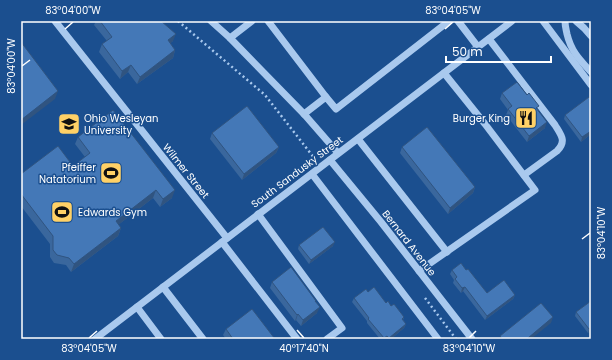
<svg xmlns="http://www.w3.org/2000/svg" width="612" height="360" viewBox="0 0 612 360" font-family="Poppins,sans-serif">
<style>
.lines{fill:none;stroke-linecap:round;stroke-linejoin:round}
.path{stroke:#a9c9ee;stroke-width:2.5;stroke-dasharray:2 3;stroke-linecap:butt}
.minor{stroke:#a9c9ee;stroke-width:7}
.wall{fill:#3a679d}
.shaded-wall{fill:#305480}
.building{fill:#4478b7;stroke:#305480}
.ticks{fill:none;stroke:#fff;stroke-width:1.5}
.labels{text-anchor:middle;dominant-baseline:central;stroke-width:3;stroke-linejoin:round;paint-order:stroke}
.poi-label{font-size:10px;fill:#fff;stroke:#1b4f8f;text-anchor:start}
.street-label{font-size:10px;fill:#fff;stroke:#1b4f8f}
.neatline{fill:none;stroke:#fff;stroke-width:1.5}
.ticks-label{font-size:10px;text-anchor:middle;fill:#fff}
</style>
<rect width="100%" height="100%" fill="#1b4f8f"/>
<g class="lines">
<g class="path">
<polyline points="178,21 265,95 315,159"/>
<polyline points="425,298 456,339"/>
</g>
<g class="minor">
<polyline points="55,21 227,238"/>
<polyline points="211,21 230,38"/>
<polyline points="252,21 230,38 304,114 338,153"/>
<polyline points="268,21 326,97"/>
<polyline points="458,21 478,47"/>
<polyline points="543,21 591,85"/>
<path d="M565,21C565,26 566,29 567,34C571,51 579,59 591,72"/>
<polyline points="576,21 584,28 591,36"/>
<path d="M489,39L555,125C561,135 567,141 557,151L524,175"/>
<polyline points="304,114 326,97 336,109 449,21"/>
<polyline points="358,139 447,252"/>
<polyline points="330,160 381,222 472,339"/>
<polyline points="312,174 438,339"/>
<polyline points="258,214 342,328 327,339"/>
<polyline points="222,242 297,339"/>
<polyline points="419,271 535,190 485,124 444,73"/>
<polyline points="163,287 203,339"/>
<polyline points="137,307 161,339"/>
<polyline points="95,339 512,21"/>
</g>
</g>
<g class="wall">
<polygon points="96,21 161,21 173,41 170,43 175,50 173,58 137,84 128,72 120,79 99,52 102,44 107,41 94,25"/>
<polygon points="502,93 538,109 545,128 527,142 506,115 508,110 500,99"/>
<polygon points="591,99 591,134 581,142 564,119 565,115"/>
<polygon points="212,133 279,147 276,153 242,180 210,139"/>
<polygon points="78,137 172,198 160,207 153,198 118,225 121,228 118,236 71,272 66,265 54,263 50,257 50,244 21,206 21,174 73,166 85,157 75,144"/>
<polygon points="402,147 475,187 473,193 448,214 400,153"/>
<polygon points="299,245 333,246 309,264 298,249"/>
<polygon points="452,270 466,270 487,293 515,295 513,299 485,320 463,291 461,293 453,283 454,280 450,274"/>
<polygon points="272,282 316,302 317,313 301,326 296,320 295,321 270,288"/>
<polygon points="368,292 391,306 404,317 403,320 406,324 404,328 391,339 380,339 367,323 367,321 352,302 354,298"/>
<polygon points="591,301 591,331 588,333 575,316 576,312"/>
<polygon points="226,329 275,339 226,339 223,335"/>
</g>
<g class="shaded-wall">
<polygon points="176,34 173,41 165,48 168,40"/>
<polygon points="175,50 173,58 137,84 140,77"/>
<polygon points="131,65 128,72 120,79 122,71"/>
<polygon points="58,91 55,99 21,125 21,120"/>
<polygon points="547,122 545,128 527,142 529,136"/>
<polygon points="591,131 591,134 581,142 582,137"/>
<polygon points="279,147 276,153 242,180 244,174"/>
<polygon points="475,187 473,193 448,214 450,208"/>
<polygon points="156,190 153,198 113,229 116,221"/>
<polygon points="175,190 172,198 160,207 163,199"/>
<polygon points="121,228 118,236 71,272 74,264"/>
<polygon points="335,242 333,246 309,264 311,260"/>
<polygon points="465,287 463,291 461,293 462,288"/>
<polygon points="515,295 513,299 485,320 487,316"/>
<polygon points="320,307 317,313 301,326 303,320"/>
<polygon points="298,314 296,320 295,321 297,315"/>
<polygon points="553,317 551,323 531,339 527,339 528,338"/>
<polygon points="406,324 404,328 391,339 388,339 389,338"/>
<polygon points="591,328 591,331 588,333 589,329"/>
</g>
<g class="building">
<polygon points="100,21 161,21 176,34 168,40 175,50 140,77 131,65 122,71 102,44 112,37"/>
<polygon points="21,42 58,91 21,120"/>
<polygon points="517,82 527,95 529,93 539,106 536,108 547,122 529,136 508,109 512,106 502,93"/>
<polygon points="589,97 591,99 591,131 582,137 565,115"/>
<polygon points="247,106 279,147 244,174 212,133"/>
<polygon points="113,110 175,190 163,199 156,190 116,221 121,228 74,264 69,258 57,255 53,250 53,236 21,194 21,174 58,146 73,166 90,153 78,137"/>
<polygon points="427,127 475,187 450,208 402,147"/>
<polygon points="323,227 335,242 311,260 299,245"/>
<polygon points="461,263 466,270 468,269 487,293 504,280 515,295 487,316 465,287 462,288 455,279 457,277 452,270"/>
<polygon points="291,267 316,301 315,301 320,307 303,320 298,314 297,315 272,282"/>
<polygon points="374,287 386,303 388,301 391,306 394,304 404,317 402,319 406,324 389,338 387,336 384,338 368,319 369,318 354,298 366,289 368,292"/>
<polygon points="591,301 591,328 589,329 576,312"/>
<polygon points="541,303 553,317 528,338 529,339 502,339 500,336"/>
<polygon points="252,309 275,339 233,339 226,329"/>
</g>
<path class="ticks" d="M65,29L73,22M445,29L453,22M22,66L30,60M582,239L590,233M297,330L304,338M89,338L97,331M469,338L476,331"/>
<defs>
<g id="restaurant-square" transform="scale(1.15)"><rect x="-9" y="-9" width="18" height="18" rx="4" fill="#ffd166" stroke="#1b4f8f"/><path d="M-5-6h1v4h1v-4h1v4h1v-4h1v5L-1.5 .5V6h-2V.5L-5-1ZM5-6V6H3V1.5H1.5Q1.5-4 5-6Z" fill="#111"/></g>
<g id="university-square" transform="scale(1.15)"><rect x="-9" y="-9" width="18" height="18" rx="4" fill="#ffd166" stroke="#1b4f8f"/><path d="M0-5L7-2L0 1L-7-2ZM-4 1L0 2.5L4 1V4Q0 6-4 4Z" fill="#111"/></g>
<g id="stadium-square" transform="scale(1.15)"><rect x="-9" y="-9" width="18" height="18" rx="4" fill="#ffd166" stroke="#1b4f8f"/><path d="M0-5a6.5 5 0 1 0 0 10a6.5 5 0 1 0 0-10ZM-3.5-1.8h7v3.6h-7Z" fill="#111"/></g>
</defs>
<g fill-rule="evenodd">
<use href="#restaurant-square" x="526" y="118"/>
<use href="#university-square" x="69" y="124"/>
<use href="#stadium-square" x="111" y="173"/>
<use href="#stadium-square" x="62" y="212"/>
</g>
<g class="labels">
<g class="poi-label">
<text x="84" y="118">Ohio Wesleyan<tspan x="84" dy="12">University</tspan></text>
<text x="510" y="118" text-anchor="end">Burger King</text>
<text x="96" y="167" text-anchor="end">Pfeiffer<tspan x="96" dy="12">Natatorium</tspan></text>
<text x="78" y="212">Edwards Gym</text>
</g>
<g class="street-label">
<text transform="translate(186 171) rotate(51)">Wilmer Street</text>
<text transform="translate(297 172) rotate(-37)">South Sandusky Street</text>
<text transform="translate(409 243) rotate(52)">Bernard Avenue</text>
</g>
</g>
<rect width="612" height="360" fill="none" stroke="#1b4f8f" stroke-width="44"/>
<path d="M446 56v6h105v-6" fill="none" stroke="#ffffff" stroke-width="2"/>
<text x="452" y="56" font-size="12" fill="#ffffff" stroke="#1b4f8f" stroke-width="3" paint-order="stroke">50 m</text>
<rect x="22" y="22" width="568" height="316" class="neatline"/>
<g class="ticks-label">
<text x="73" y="14">83°04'00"W</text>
<text x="453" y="14">83°04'05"W</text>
<text transform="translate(11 66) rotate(-90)" y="4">83°04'00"W</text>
<text transform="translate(601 233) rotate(-90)" y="4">83°04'10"W</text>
<text x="89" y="352">83°04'05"W</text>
<text x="304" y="352">40°17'40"N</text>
<text x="469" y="352">83°04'10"W</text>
</g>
</svg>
